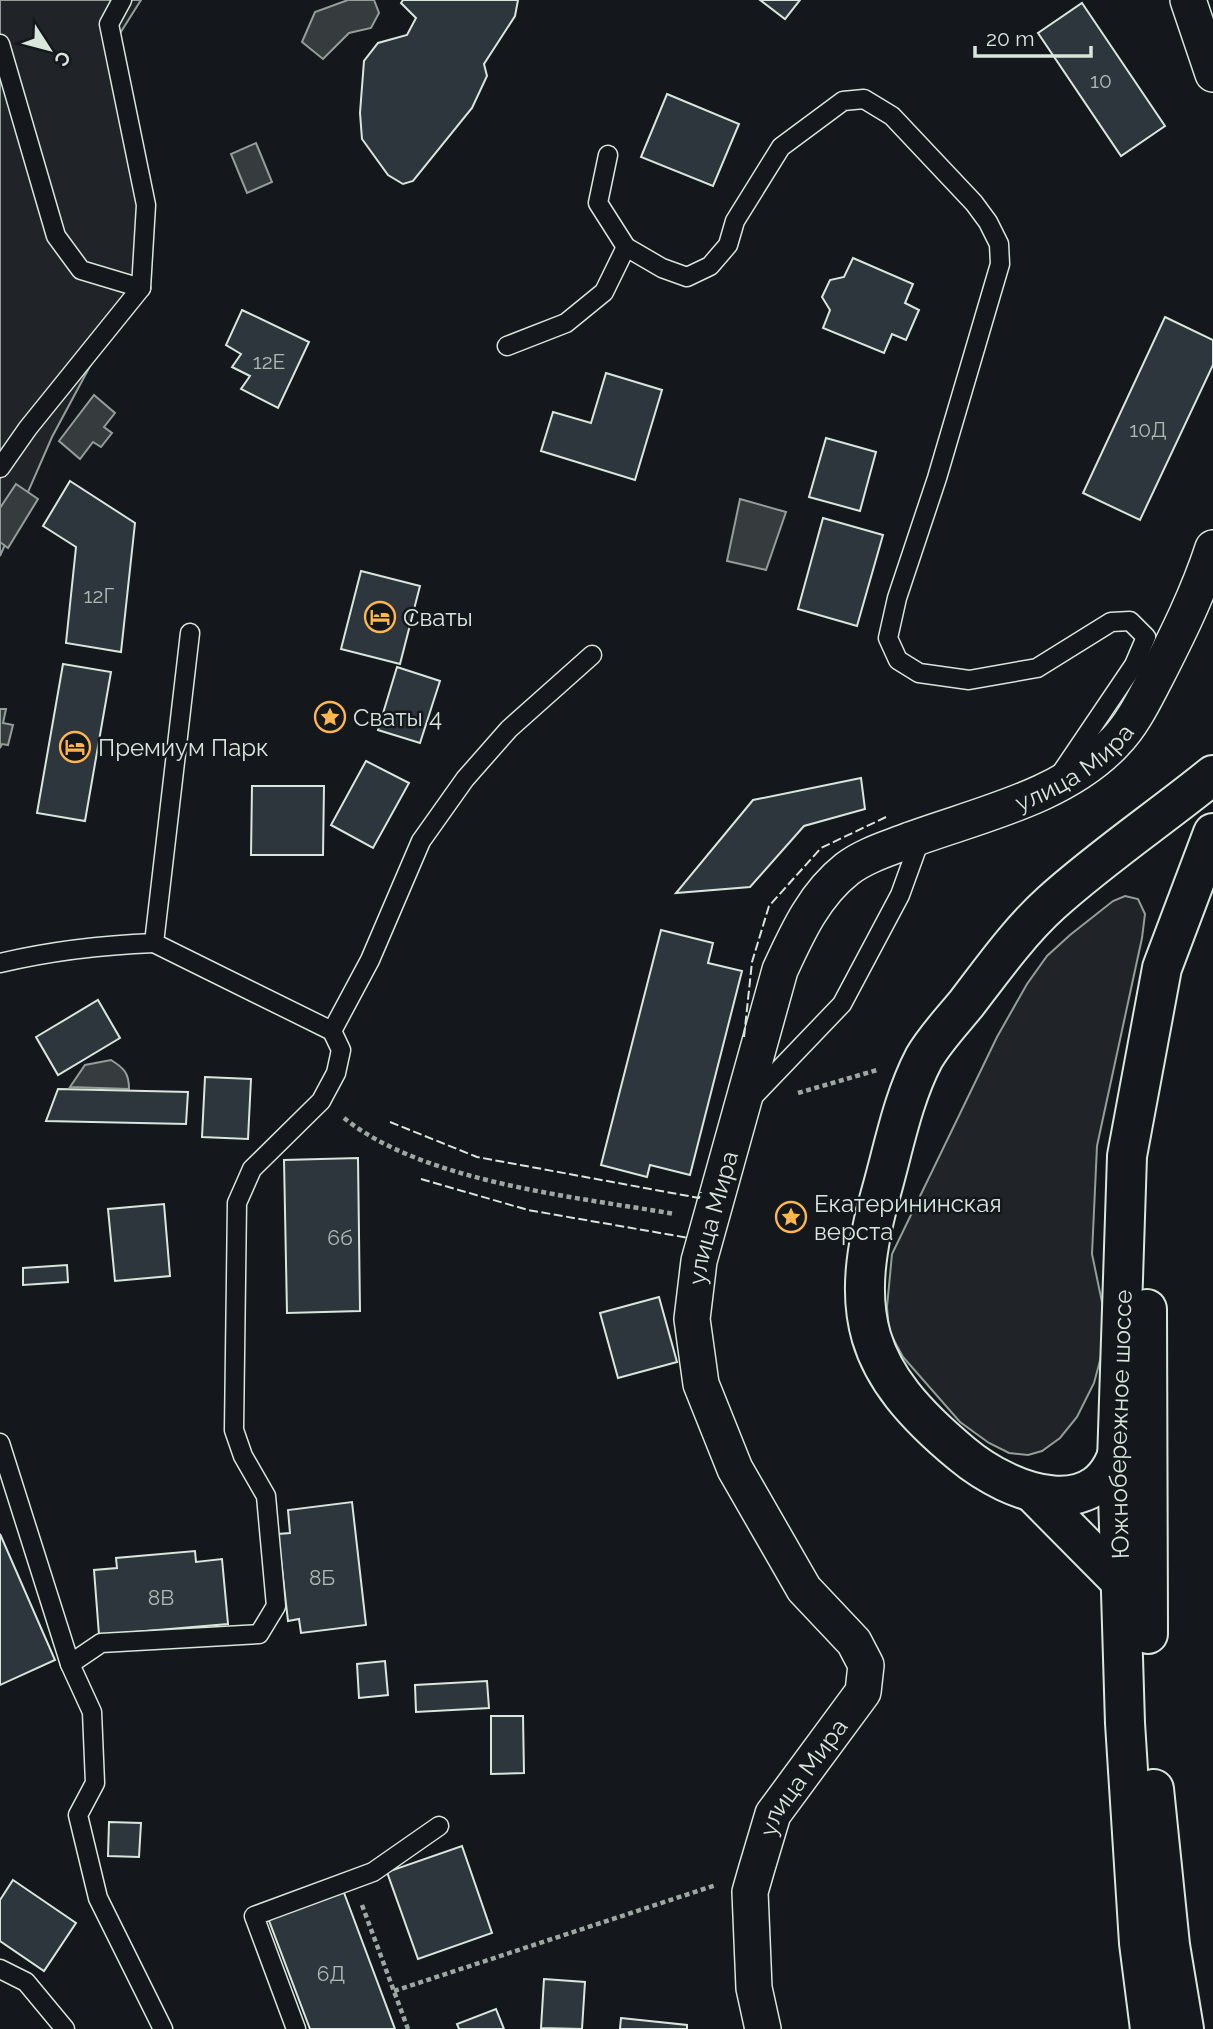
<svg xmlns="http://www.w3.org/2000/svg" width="1213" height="2029" viewBox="0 0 1213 2029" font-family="Raleway,sans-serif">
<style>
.green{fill:#202428;stroke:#939e99;stroke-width:2}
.water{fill:#363b3e;stroke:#939e99;stroke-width:2}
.building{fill:#2c363c;stroke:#d8e6dc;stroke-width:2}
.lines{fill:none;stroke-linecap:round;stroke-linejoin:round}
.lane-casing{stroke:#d8e6dc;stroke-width:21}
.street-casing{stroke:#d8e6dc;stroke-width:38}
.secondary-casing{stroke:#d8e6dc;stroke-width:42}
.highway-casing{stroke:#d8e6dc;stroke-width:42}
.path{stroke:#9da8a2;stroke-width:4.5;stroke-dasharray:5 3.5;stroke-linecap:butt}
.lane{stroke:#14181c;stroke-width:18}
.street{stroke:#14181c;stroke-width:35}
.secondary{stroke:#14181c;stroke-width:38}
.highway{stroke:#14181c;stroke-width:38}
.fence{stroke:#d8e6dc;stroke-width:2;stroke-dasharray:9 3.5;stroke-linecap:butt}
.labels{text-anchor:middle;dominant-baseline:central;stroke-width:5;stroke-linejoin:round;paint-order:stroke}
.number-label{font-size:21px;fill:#adbab4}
.poi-label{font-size:24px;fill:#d8e6dc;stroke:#14181c;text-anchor:start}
.street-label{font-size:24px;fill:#d8e6dc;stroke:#14181c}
</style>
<rect width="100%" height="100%" fill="#14181c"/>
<g class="green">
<polygon points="0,0 141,0 107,54 148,258 52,437 0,556"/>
<polygon points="1125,896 1138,899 1145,914 1142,938 1097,1146 1092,1254 1108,1331 1094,1383 1077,1417 1060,1438 1042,1451 1028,1455 1009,1453 989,1443 960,1422 903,1357 889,1331 887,1307 892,1254 997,1037 1027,984 1047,956 1070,935 1113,901"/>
</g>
<g class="water">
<polygon points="348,0 374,0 379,13 371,28 349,33 323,59 302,42 315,12"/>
<polygon points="256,143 272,182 247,193 231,154"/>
<polygon points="94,395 115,413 104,427 112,433 101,447 93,442 80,459 59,441"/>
<polygon points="16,484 38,499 8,548 0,542 0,508"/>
<polygon points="740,499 786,512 766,570 727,561"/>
<polygon points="0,709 6,709 3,723 13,725 8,745 2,744 0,748"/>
<path d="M111,1060C124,1068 129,1073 129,1089L70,1087L85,1065Z"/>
</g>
<g class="building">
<polygon points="403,0 518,0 515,16 484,64 487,76 472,108 413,181 403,184 388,175 362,139 360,113 364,61 378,43 407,35 416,18 401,3"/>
<polygon points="760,0 800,0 785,19"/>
<polygon points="1082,3 1165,126 1121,156 1038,33"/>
<polygon points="667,94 739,124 713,186 641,157"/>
<polygon points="853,258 913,284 905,303 919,310 906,340 892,334 884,353 823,328 830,310 822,297 830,280 844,277"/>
<polygon points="242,310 309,342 278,408 241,389 250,376 232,367 241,354 226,345"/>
<polygon points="1165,317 1213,340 1213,365 1140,520 1083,493"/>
<polygon points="606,373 662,390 635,480 541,451 553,412 591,423"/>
<polygon points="826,438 876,452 860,511 809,497"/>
<polygon points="70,481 135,523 121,652 66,643 76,547 43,526"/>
<polygon points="823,518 883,535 857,626 798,609"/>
<polygon points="361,571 420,586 400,664 341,649"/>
<polygon points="63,664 111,672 85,821 37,813"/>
<polygon points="397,667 440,681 420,743 378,730"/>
<polygon points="366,761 409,783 373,848 331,825"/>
<polygon points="861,778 865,809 804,826 750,887 676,893 753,800"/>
<polygon points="252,786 324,786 323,855 251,855"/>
<polygon points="661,930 713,943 708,963 742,971 690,1175 650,1165 647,1177 601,1165"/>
<polygon points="98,1000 120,1038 58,1075 36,1037"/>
<polygon points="205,1077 251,1079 248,1139 202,1137"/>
<polygon points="58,1089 188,1092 186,1124 46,1121"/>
<polygon points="358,1158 360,1311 287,1313 284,1160"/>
<polygon points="164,1204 170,1276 115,1281 108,1209"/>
<polygon points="67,1265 68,1282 23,1285 23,1268"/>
<polygon points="659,1297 677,1362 618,1378 600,1313"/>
<polygon points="352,1502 366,1625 301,1633 299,1619 288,1621 278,1534 290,1533 288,1510"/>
<polygon points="0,1534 55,1660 0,1685"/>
<polygon points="195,1551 196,1562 222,1559 228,1624 99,1635 94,1570 117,1568 116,1558"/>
<polygon points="385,1661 388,1695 359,1698 357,1664"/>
<polygon points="487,1681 489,1708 416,1712 415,1685"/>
<polygon points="491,1716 523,1716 524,1773 491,1774"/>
<polygon points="109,1822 141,1823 139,1857 108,1856"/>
<polygon points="462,1846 492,1933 418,1959 387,1872"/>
<polygon points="13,1880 76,1923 44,1971 0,1941 0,1900"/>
<polygon points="343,1890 395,2029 310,2029 268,1918"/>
<polygon points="544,1979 585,1982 582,2029 541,2028"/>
<polygon points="496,2009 504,2029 459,2029 457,2024"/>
<polygon points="621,2018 687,2025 687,2029 620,2029"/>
</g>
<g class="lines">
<g class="lane-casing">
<g id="lane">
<polyline points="0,44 56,236 81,270 141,288"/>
<polyline points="608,155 598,203 626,247 662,268 687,277 710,266 728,245 735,221 781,147 843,101 864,99 892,116 974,203 988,222 999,244 1000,264 937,478 897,598 888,638 898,660 919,673 969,680 1037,668 1111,622 1130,621 1146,637 1134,665 1061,773"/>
<polyline points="507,346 566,323 604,292 626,247"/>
<polyline points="0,468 28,428 141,288 146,205 109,24 122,0"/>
<polyline points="154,943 332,1031"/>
<path d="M0,963C51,951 102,945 154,943L190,633"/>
<polyline points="750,1100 842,1004 900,895 921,837"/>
<polyline points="0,1443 70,1664"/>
<polyline points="0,1969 26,1982 65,2029"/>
<polyline points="163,2029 98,1898 78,1815 95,1783 92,1712 70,1664 101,1643 259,1634 276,1606 266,1496 243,1456 234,1430 237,1203 252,1169 321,1101 336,1073 341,1050 332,1031 370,960 421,841 465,779 509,729 592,655"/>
<polyline points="296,2029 254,1916 373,1872 439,1826"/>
</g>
</g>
<g class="street-casing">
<g id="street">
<polyline points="1188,0 1213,74"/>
<path id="s1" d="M763,2029L754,1988L750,1892L756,1871L773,1814L863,1692L866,1665L854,1642L804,1589L735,1469L701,1384L692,1319L699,1261L780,970C797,933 814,895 847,869C865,855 890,848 910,840C978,815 1064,797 1115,742C1132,725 1144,700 1155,679C1177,636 1198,594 1213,548"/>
</g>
</g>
<g class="secondary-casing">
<g id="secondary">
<path d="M1121,1441C1103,1528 1011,1495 962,1454C862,1371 847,1313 882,1189C894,1146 903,1098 924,1058C935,1039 952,1021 966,1004C992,970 1019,932 1051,903C1102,857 1160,818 1213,775"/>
<polyline points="1033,1493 1121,1582"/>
</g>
</g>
<g class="highway-casing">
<g id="highway">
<polyline points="1147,1309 1148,1634"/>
<polyline points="1154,1789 1170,1945 1184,2029"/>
<path id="s2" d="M1150,2029L1139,1943L1125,1723L1117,1462L1127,1156L1162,968L1213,833"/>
</g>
</g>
<g class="path">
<polyline points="798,1093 877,1070"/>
<path d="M344,1118C423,1182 576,1197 675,1214"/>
<polyline points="362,1905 408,2029"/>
<polyline points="394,1991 716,1885"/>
</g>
<use href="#lane" class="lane"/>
<use href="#street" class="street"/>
<use href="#secondary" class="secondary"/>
<use href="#highway" class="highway"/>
<g class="fence">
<polyline points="744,1037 752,962 769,906 821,848 886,817"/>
<polyline points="390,1122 477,1157 699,1198 701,1192"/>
<polyline points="421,1179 528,1210 689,1238"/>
</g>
</g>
<defs>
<g id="hotel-ring" transform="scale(1.575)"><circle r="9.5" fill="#14181c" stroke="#ffb74d" stroke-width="1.5"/><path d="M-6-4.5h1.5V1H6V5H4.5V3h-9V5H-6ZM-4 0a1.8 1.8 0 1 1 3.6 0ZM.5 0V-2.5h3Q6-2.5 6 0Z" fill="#ffb74d"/></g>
<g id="sight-ring" transform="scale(1.575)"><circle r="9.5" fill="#14181c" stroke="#ffb74d" stroke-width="1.5"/><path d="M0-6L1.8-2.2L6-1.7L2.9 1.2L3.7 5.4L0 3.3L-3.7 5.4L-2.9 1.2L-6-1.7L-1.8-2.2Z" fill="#ffb74d"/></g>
</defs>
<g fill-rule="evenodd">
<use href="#hotel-ring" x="380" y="617"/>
<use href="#sight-ring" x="330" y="717"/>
<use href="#hotel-ring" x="75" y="747"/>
<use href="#sight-ring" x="791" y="1217"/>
</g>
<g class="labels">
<g class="number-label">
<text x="1101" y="80">10</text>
<text x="269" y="361">12Е</text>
<text x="1148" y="429">10Д</text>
<text x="99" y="595">12Г</text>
<text x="340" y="1237">6б</text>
<text x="322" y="1577">8Б</text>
<text x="161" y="1597">8В</text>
<text x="331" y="1973">6Д</text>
</g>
<g class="poi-label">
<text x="403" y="617">Сваты</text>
<text x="353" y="717">Сваты 4</text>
<text x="98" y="747">Премиум Парк</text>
<text x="814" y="1203">Екатерининская<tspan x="814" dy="28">верста</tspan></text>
</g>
<g class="street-label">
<text stroke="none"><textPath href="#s1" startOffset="1526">улица Мира</textPath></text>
<text stroke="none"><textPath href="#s1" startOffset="896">улица Мира</textPath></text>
<text stroke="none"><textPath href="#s2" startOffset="606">Южнобережное шоссе</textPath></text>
<text stroke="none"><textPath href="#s1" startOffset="266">улица Мира</textPath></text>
</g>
</g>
<g transform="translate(49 49) rotate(126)" stroke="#14181c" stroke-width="5" paint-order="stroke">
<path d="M0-5L12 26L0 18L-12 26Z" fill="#d8e6dc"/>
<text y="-10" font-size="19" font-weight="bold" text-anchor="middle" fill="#d8e6dc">С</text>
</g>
<path d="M975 46v10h116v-10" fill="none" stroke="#d8e6dc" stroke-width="3.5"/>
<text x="986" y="46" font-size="21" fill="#d8e6dc" stroke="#14181c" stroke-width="5" paint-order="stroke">20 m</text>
</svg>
